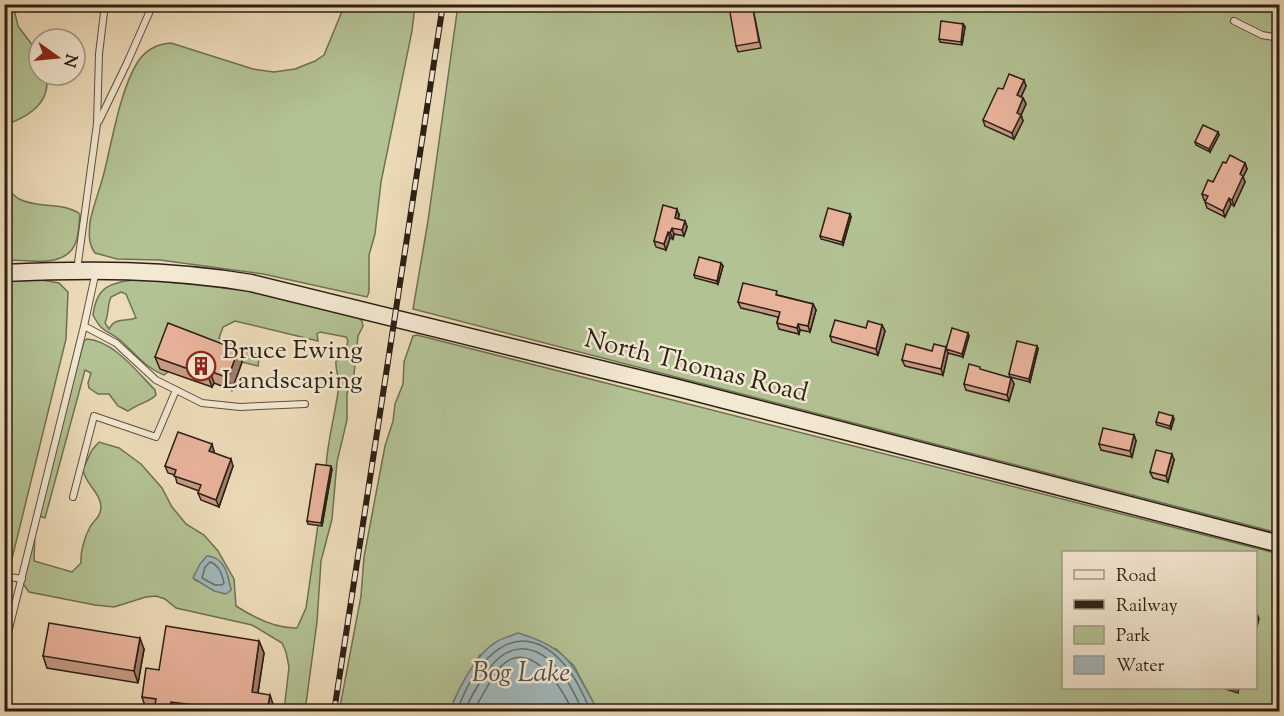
<svg xmlns="http://www.w3.org/2000/svg" width="1284" height="716" viewBox="0 0 1284 716" font-family="'Sorts Mill Goudy',serif">
<style>
.green{fill:#b3c293;stroke:#6f7054;stroke-width:1.5;fill-rule:evenodd}
.water{fill:#a0b8bb;stroke:#717b79;stroke-width:1.5}
.lines{fill:none;stroke-linecap:round;stroke-linejoin:round}
.shore{stroke:#666c68;stroke-width:1.5}
.service-casing{stroke:#5c4e3f;stroke-width:8}
.secondary-casing{stroke:#2b1f16;stroke-width:19}
.service{stroke:#f3e8d2;stroke-width:6}
.secondary{stroke:#f3e8d2;stroke-width:16}
.rail-casing{stroke:#2b1f16;stroke-width:6}
.rail{stroke:#f3e8d2;stroke-width:4;stroke-dasharray:11;stroke-linecap:butt}
.wall{fill:#c89b86;stroke:#2b1f16;stroke-width:1.5}
.shaded-wall{fill:#a37e6d;stroke:#2b1f16;stroke-width:1.5}
.building{fill:#e9b49c;stroke:#2b1f16;stroke-width:1.5}
.labels{text-anchor:middle;dominant-baseline:central;stroke-width:5;stroke-linejoin:round;paint-order:stroke}
.poi-label{font-size:26px;fill:#2b1f16;stroke:#f3e8d2;text-anchor:start}
.street-label{font-size:26px;fill:#2b1f16;stroke:#f3e8d2}
.water-label{font-size:27px;font-style:italic;fill:#4e4d48;stroke:#f3e8d2}
</style>
<rect width="100%" height="100%" fill="#eddcb9"/>
<filter id="stains"><feTurbulence type="fractalNoise" baseFrequency=".00333" numOctaves="4"/><feColorMatrix values="0 0 0 0 .2 0 0 0 0 .09 0 0 0 0 .02 0 0 0 .5 -.17"/></filter>
<radialGradient id="worn" r=".72"><stop offset=".6" stop-color="#630" stop-opacity="0"/><stop offset="1" stop-color="#630" stop-opacity=".3"/></radialGradient>
<g class="green">
<path d="M345,4L415,5L412,31L381,182L375,234L369,255V292L367,297L263,274L160,260L117,259L95,253C88,244 89,232 90,222C93,206 100,189 104,173C112,141 120,91 137,63C145,50 156,44 171,43L253,69L274,72L295,69L315,61L324,55Z"/>
<path d="M4,5H13L18,26L39,54V75H46C52,103 28,117 5,125Z"/>
<polygon points="458,5 1279,5 1279,533 413,309 428,221"/>
<path d="M5,186C9,190 14,196 19,199C38,209 61,201 80,214C79,222 79,234 76,242C66,270 27,259 5,260Z"/>
<path d="M140,279L244,290L357,317L362,321L363,326L358,336L354,374L347,394V420L337,462L332,519L321,561L317,622L305,711H284L289,667L286,652L282,643L252,625L176,608L165,599L156,596L146,597L114,607L95,605L29,592L21,581L35,531L34,561L72,572L81,563C80,552 85,536 90,527C95,519 100,518 101,507C101,493 84,483 83,469L92,450L99,442L119,448L141,464L162,488L172,507L186,524L204,535L218,551L234,579L236,606C253,617 276,629 297,628L306,608L326,469C327,440 336,413 339,384C339,375 335,370 336,361L344,357L348,341L346,337L320,332L317,334L318,341L235,321L223,327L219,338L256,354L259,359L258,366L242,362L160,369L168,372L164,375C145,368 135,353 120,340C106,329 103,334 93,315C97,282 115,283 140,279ZM121,292L126,294L136,318C124,322 115,317 109,329L105,323C109,314 107,306 111,297ZM209,556C225,560 228,575 231,590L224,594L195,580L194,575Z"/>
<polygon points="42,280 59,283 68,292 66,339 5,587 5,281"/>
<path d="M417,335L1279,554V711H598L574,666L556,649L480,655L455,698L450,711L339,712L361,596L364,557L385,446L393,421L395,404L403,384L404,362L413,336ZM1064,552H1256V688H1064Z"/>
<path d="M87,339C114,341 137,372 155,390L156,395C150,402 137,404 128,411L118,406L109,394H98L89,388L88,383L91,373L85,370L45,518L37,515L84,341Z"/>
</g>
<g class="water">
<path d="M207,556C225,557 228,575 231,590L226,594L214,591L193,578L200,564Z"/>
<path d="M518,633C572,649 573,668 598,711H450C458,689 476,654 496,642C503,638 511,636 518,633Z"/>
</g>
<g class="lines">
<g class="shore">
<path d="M210,562C219,565 222,574 224,583L222,585H215L202,578L205,567Z"/>
<path d="M457,712C475,657 521,608 569,670C578,682 585,698 591,712"/>
<path d="M465,712C468,700 476,689 482,679C505,640 535,639 563,675C571,685 577,699 583,712"/>
<path d="M474,712C477,703 483,695 487,687C490,682 493,676 497,671C527,632 561,686 573,712"/>
</g>
<g class="service-casing">
<g id="service">
<polyline points="1234,21 1262,35 1280,38"/>
<polyline points="99,121 127,63 153,4"/>
<polyline points="77,270 97,124 99,54 105,4"/>
<polyline points="84,326 116,343 156,380 202,403 240,407 305,404"/>
<polyline points="73,497 94,416 156,437 176,390"/>
<polyline points="4,576 22,579"/>
<polyline points="4,649 84,326 96,271"/>
</g>
</g>
<g class="secondary-casing">
<path id="secondary" d="M4,273C89,269 167,269 251,283L678,388L1280,544"/>
</g>
<use href="#service" class="service"/>
<use href="#secondary" class="secondary"/>
<g class="rail-casing">
<polyline id="rail" points="334,712 443,4"/>
</g>
<use href="#rail" class="rail"/>
</g>
<g class="wall">
<polygon points="752,4 761,48 738,52 736,46"/>
<polygon points="963,24 965,27 962,45 940,42 939,39"/>
<polygon points="1026,86 1021,97 1023,98 1026,104 1021,115 1023,121 1014,139 985,126 983,120 1003,89"/>
<polygon points="1218,132 1219,135 1210,152 1196,145 1195,142"/>
<polygon points="1226,163 1245,163 1247,169 1243,177 1245,182 1234,206 1231,204 1225,217 1207,208 1205,202 1206,201 1204,200 1202,194 1213,182"/>
<polygon points="850,214 851,217 843,245 821,239 820,236"/>
<polygon points="679,215 678,219 685,221 687,227 684,236 674,234 673,239 670,238 666,250 656,247 654,241"/>
<polygon points="723,266 718,284 695,278 694,275"/>
<polygon points="778,295 813,304 816,310 810,332 800,330 799,334 779,329 777,323 778,317 741,308 738,302"/>
<polygon points="882,325 885,331 878,355 832,342 830,336"/>
<polygon points="969,336 963,357 948,353 943,375 905,366 902,360 932,351 946,348"/>
<polygon points="1038,349 1030,382 1010,377 1009,374"/>
<polygon points="238,350 242,362 232,390 214,383 212,387 160,369 155,357"/>
<polygon points="981,370 1011,378 1014,384 1009,401 966,390 964,384"/>
<polygon points="1174,419 1171,429 1157,425 1156,422"/>
<polygon points="1134,435 1136,441 1132,457 1101,450 1099,444"/>
<polygon points="214,451 214,453 233,466 219,507 201,500 198,493 199,491 177,483 175,475 168,473 165,466"/>
<polygon points="1174,460 1168,482 1153,478 1150,472"/>
<polygon points="332,469 322,526 308,524 307,521"/>
<polygon points="259,641 264,653 258,693 274,707 273,711 154,711 154,710 146,709 142,697 159,670"/>
<polygon points="144,649 138,683 47,668 43,656"/>
<polygon points="1220,687 1239,687 1238,693"/>
</g>
<g class="shaded-wall">
<polygon points="963,24 965,27 962,45 961,42"/>
<polygon points="1024,80 1026,86 1019,101 1017,95"/>
<polygon points="1023,98 1026,104 1021,115 1023,121 1014,139 1012,133 1017,113"/>
<polygon points="1218,132 1219,135 1210,152 1209,149"/>
<polygon points="1245,163 1247,169 1243,177 1245,182 1234,206 1232,200 1240,174"/>
<polygon points="1229,198 1231,204 1225,217 1223,211"/>
<polygon points="677,209 679,215 677,224 675,218"/>
<polygon points="850,214 851,217 843,245 842,242"/>
<polygon points="685,221 687,227 684,236 682,230"/>
<polygon points="672,228 674,234 673,239 670,233"/>
<polygon points="668,232 670,238 666,250 664,244"/>
<polygon points="721,263 723,266 718,284 717,281"/>
<polygon points="813,304 816,310 810,332 808,326"/>
<polygon points="798,324 800,330 799,334 797,328"/>
<polygon points="882,325 885,331 878,355 876,349"/>
<polygon points="968,333 969,336 963,357 962,354"/>
<polygon points="1037,346 1038,349 1030,382 1029,379"/>
<polygon points="946,347 948,353 943,375 941,369"/>
<polygon points="238,350 242,362 232,390 228,378"/>
<polygon points="210,371 214,383 212,387 208,376"/>
<polygon points="1011,378 1014,384 1009,401 1007,395"/>
<polygon points="1173,416 1174,419 1171,429 1170,426"/>
<polygon points="1134,435 1136,441 1132,457 1130,451"/>
<polygon points="212,444 214,451 212,458 209,451"/>
<polygon points="1172,454 1174,460 1168,482 1166,476"/>
<polygon points="231,459 233,466 219,507 216,500"/>
<polygon points="331,466 332,469 322,526 321,523"/>
<polygon points="1258,616 1259,619 1256,630 1256,623"/>
<polygon points="140,638 144,649 138,683 134,671"/>
<polygon points="259,641 264,653 256,704 252,692"/>
<polygon points="270,695 274,707 273,711 267,711"/>
<polygon points="171,702 175,711 170,711"/>
</g>
<g class="building">
<polygon points="742,4 752,4 759,42 736,46 729,7"/>
<polygon points="941,21 963,24 961,42 939,39"/>
<polygon points="1009,74 1024,80 1017,95 1023,98 1017,113 1021,115 1012,133 983,120 998,88 1003,89"/>
<polygon points="1203,125 1218,132 1209,149 1195,142"/>
<polygon points="1230,155 1245,163 1240,174 1243,176 1232,200 1229,198 1223,211 1205,202 1208,196 1202,194 1208,180 1213,182 1223,162 1226,163"/>
<polygon points="663,205 677,209 675,218 685,221 682,230 672,228 670,233 668,232 664,244 654,241"/>
<polygon points="828,208 850,214 842,242 820,236"/>
<polygon points="699,257 721,263 717,281 694,275"/>
<polygon points="743,283 777,291 776,295 813,304 808,326 798,324 797,328 777,323 780,312 738,302"/>
<polygon points="835,320 866,328 868,321 882,325 876,349 830,336"/>
<polygon points="168,323 238,350 228,378 210,371 208,376 155,357"/>
<polygon points="952,328 968,333 962,354 946,349"/>
<polygon points="1017,341 1037,346 1029,379 1009,374"/>
<polygon points="906,344 932,351 934,344 946,347 941,369 902,360"/>
<polygon points="969,364 980,367 980,369 1011,378 1007,395 964,384"/>
<polygon points="1159,412 1173,416 1170,426 1156,422"/>
<polygon points="1103,428 1134,435 1130,451 1099,444"/>
<polygon points="178,432 212,444 209,451 231,459 216,500 198,493 201,485 174,476 176,470 165,466"/>
<polygon points="1156,450 1172,454 1166,476 1150,472"/>
<polygon points="316,464 331,466 321,523 307,521"/>
<polygon points="49,623 140,638 134,671 43,656"/>
<polygon points="166,626 259,641 252,692 270,695 267,711 208,711 209,707 171,702 170,711 154,711 156,699 142,697 146,668 159,670"/>
<polygon points="1228,687 1237,687 1236,690"/>
</g>
<defs>
<g id="building-ring" transform="scale(1.5)"><circle r="9.5" fill="#f3e8d2" stroke="#8f2418" stroke-width="1.5"/><path d="M-4-6H4V6H1V3H-1V6H-4ZM-2.5-4.3h1.7v1.8h-1.7ZM.8-4.3h1.7v1.8H.8ZM-2.5-1h1.7V.8h-1.7ZM.8-1h1.7V.8H.8Z" fill="#8f2418"/></g>
</defs>
<g fill-rule="evenodd">
<use href="#building-ring" x="201" y="366"/>
</g>
<g class="labels">
<g class="poi-label">
<text x="222" y="351">Bruce Ewing<tspan x="222" dy="30">Landscaping</tspan></text>
</g>
<g class="street-label">
<text transform="translate(696 367) rotate(14)">North Thomas Road</text>
</g>
<g class="water-label">
<text x="521" y="674">Bog Lake</text>
</g>
</g>
<rect width="1284" height="716" fill="none" stroke="#eddcb9" stroke-width="24"/>
<rect x="6" y="6" width="1272" height="704" fill="none" stroke="#2b1f16" stroke-width="3"/>
<rect x="12" y="12" width="1260" height="692" fill="none" stroke="#2b1f16" stroke-width="1.5"/>
<rect x="1062" y="551" width="195" height="138" fill="#f3e8d2" stroke="#a39887" stroke-width="1.5"/>
<rect x="1074" y="570" width="30" height="9" fill="#f3e8d2" stroke="#a39887" stroke-width="1.5"/>
<text x="1116" y="581" font-size="18" fill="#2b1f16">Road</text>
<rect x="1074" y="600" width="30" height="9" fill="#2b1f16" stroke="#a39887" stroke-width="1.5"/>
<text x="1116" y="611" font-size="18" fill="#2b1f16">Railway</text>
<rect x="1074" y="626" width="30" height="18" fill="#b3c293" stroke="#a39887" stroke-width="1.5"/>
<text x="1116" y="641" font-size="18" fill="#2b1f16">Park</text>
<rect x="1074" y="656" width="30" height="18" fill="#a0b8bb" stroke="#a39887" stroke-width="1.5"/>
<text x="1116" y="671" font-size="18" fill="#2b1f16">Water</text>
<g transform="translate(57 57) rotate(105)"><circle r="28" fill="#f3e8d2" stroke="#a39887" stroke-width="1.5"/>
<path d="M0-4.5L10 22L0 15L-10 22Z" fill="#8f2418"/>
<text y="-9" font-size="16" font-weight="bold" text-anchor="middle" fill="#2b1f16">N</text>
</g>
<rect width="100%" height="100%" filter="url(#stains)"/>
<rect width="100%" height="100%" fill="url(#worn)"/>
</svg>
